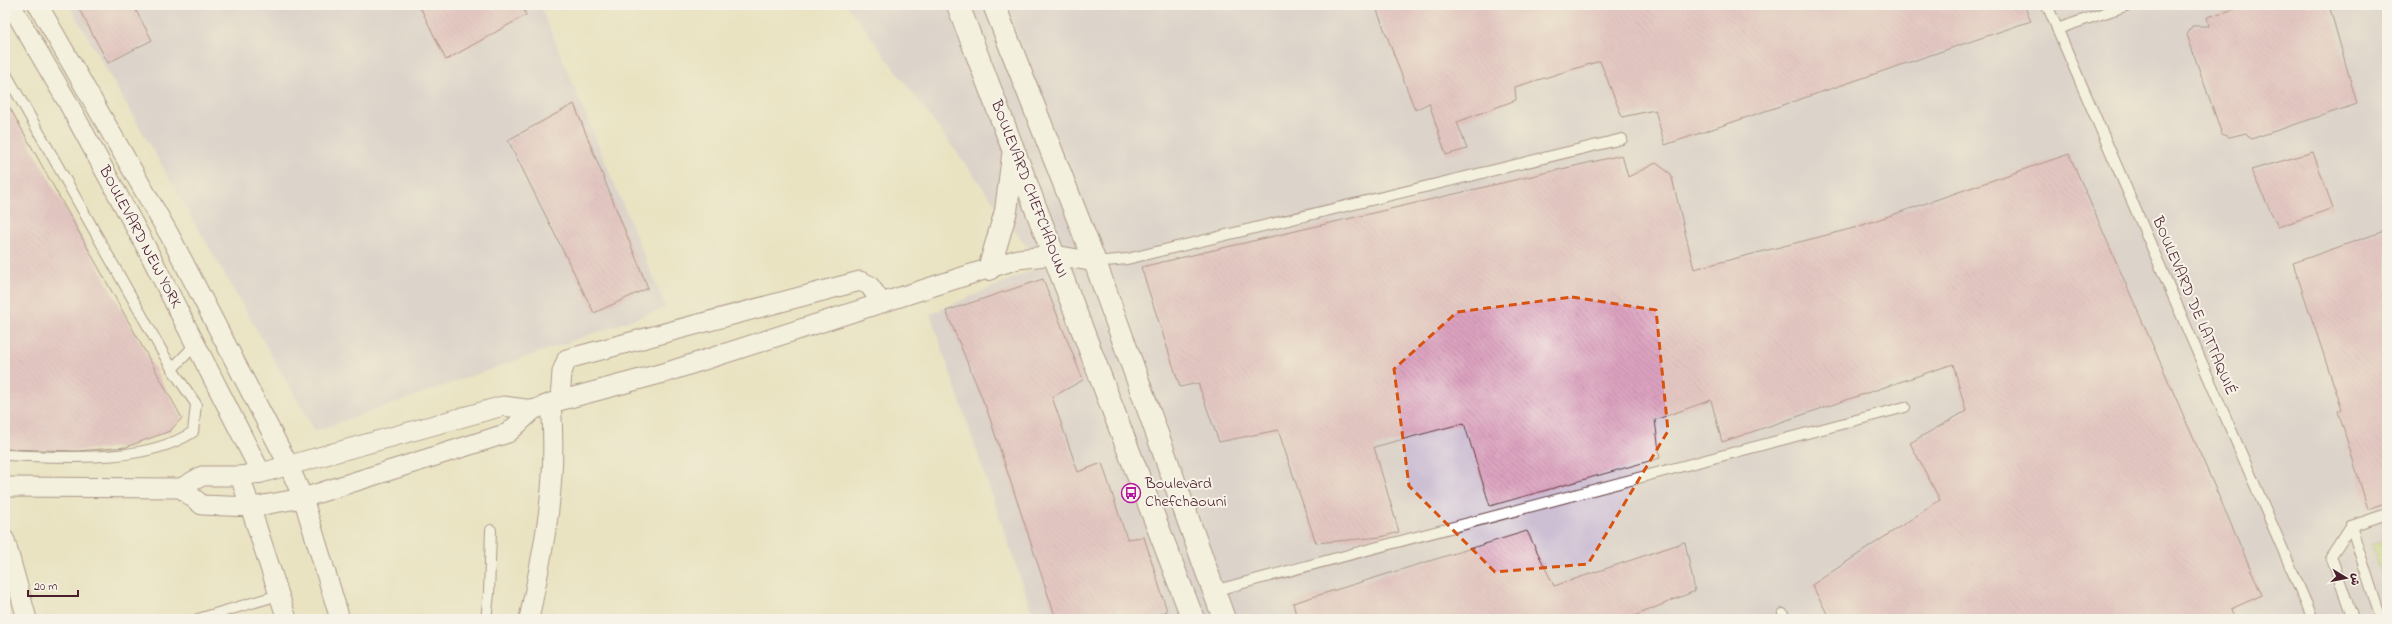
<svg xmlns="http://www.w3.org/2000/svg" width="2392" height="624" viewBox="0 0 2392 624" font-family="'Indie Flower','Playpen Sans Arabic',sans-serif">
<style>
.industrial{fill:#ccbed3}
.grass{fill:url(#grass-tufts);stroke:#807750}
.building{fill:url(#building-back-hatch)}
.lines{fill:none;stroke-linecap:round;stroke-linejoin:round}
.lane-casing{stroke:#623c42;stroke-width:12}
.street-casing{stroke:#623c42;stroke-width:21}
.secondary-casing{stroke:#623c42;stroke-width:24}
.lane{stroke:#fff;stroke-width:10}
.street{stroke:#fff;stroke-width:19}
.secondary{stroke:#fff;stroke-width:22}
.marked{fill:none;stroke:#d8530f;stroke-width:3;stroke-dasharray:8 5;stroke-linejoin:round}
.labels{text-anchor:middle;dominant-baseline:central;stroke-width:4;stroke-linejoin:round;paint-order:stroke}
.street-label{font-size:16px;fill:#4a1f2b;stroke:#f7f3e8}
.poi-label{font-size:16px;fill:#4a1f2b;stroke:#f7f3e8;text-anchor:start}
</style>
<defs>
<pattern id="grass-tufts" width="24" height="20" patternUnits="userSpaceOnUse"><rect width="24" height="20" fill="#b6cf74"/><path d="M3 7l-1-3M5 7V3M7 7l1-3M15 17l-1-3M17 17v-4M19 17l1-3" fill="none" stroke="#9eb165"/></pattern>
<pattern id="building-back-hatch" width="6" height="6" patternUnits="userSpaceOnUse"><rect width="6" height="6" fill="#dba2bf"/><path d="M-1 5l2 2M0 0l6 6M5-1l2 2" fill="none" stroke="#b4839b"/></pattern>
</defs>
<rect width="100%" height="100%" fill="#f7f3e8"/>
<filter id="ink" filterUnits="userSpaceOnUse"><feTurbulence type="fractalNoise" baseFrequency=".025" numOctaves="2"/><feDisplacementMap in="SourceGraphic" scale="8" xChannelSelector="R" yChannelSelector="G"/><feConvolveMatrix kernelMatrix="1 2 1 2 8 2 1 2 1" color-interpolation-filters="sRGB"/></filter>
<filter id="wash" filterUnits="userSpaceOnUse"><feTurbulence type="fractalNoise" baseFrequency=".012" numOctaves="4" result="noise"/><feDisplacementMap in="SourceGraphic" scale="16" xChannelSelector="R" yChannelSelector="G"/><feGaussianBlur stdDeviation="0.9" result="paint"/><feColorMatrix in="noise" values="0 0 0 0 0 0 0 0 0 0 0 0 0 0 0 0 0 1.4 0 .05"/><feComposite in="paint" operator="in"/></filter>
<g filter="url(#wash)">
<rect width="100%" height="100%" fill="#eae3c2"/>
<g class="industrial">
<polygon points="69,5 540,5 666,308 315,431"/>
<polygon points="847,5 2387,5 2387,619 1034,619 930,314 1041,266"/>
</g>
<polygon class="grass" points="2387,540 2387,584 2385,584 2371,545"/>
<g id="blocks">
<g class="building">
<polygon points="77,5 133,5 152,40 108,63"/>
<polygon points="419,5 522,5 526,15 446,60"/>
<polygon points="1375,5 2024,5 2031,21 1665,145 1655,110 1622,117 1600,61 1515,87 1516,100 1457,122 1467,149 1446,155 1429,103 1415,110"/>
<polygon points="2249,5 2329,5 2357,104 2251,139 2246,133 2230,137 2222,134 2187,35 2192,26 2209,26 2207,17"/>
<polygon points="5,99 182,418 170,431 126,447 77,451 5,449"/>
<polygon points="574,104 648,288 594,313 508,140"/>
<polygon points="2313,152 2333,208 2278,227 2251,170"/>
<polygon points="2069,154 2262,595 2231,609 2235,619 1830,619 1812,585 1940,500 1910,443 1966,411 1953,364 1722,442 1711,400 1655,420 1660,458 1490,506 1464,423 1374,447 1399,532 1381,537 1316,543 1278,430 1219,442 1198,383 1180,387 1141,267 1622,155 1628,177 1656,163 1671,174 1694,269 1854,228"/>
<polygon points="2387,230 2387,502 2368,509 2338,411 2342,409 2293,263"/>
<polygon points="1043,279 1083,380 1052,397 1078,472 1102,463 1127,539 1144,537 1167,611 1148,619 1056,619 987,410 946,311"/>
<polygon points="1527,531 1554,586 1685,542 1695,591 1627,619 1297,619 1293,603"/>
</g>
</g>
</g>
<g filter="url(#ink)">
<use href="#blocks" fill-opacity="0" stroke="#623c42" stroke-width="1"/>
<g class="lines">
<g class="lane-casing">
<g id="lane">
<polyline points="2047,5 2313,619"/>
<polyline points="2057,29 2128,5"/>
<polyline points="5,72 172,369"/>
<polyline points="1095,262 1127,259 1622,139"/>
<path d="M5,455C63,457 144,464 193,432L196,404L172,369L196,344"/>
<polyline points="2351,526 2381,619"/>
<polyline points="1213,591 1905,407"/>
<polyline points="1783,614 1785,619"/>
<polyline points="198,619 279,595"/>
<polyline points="486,619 489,594 491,530"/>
<polyline points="2353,619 2331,556 2351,526 2387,514"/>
</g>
</g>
<g class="street-casing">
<g id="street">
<polyline points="11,5 67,101 146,247 261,473"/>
<polyline points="38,5 170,236 288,464 303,498 340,619"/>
<polyline points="560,400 562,372 567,359 860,281 869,285 882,303"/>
<polyline points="240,476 287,619"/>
<polyline points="5,487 181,488 202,476 240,476 261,473 503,406 533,410"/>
<polyline points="181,488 202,505 252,507 303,498 508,433 533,410 551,403 667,372 1018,259 1055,255 1095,262"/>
<polyline points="5,540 27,619"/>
<path d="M529,619C545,542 558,482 551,403"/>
</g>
</g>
<g class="secondary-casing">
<g id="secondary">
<polyline points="958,5 1193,619"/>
<polyline points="994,5 1095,262 1224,619"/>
<polyline points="989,269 1006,211 1013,156"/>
</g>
</g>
<use href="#lane" class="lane"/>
<use href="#street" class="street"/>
<use href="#secondary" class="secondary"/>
</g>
</g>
<path d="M0 0H2392V624H0ZM1572,297L1656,310L1668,431L1588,564L1495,572L1409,486L1394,369L1457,312Z" fill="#eae3c2" fill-opacity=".55" fill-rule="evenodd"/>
<path class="marked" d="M1572,297L1656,310L1668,431L1588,564L1495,572L1409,486L1394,369L1457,312Z"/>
<defs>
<g id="bus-ring" transform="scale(1)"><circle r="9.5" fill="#f7f3e8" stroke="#b5179e" stroke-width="1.5"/><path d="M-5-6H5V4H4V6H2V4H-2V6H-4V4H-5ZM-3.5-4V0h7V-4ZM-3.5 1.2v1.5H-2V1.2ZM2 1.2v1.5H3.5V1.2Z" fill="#b5179e"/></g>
</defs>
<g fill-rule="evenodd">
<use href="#bus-ring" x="1131" y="493"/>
</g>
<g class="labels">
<g class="street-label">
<text transform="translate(1029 189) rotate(69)">BOULEVARD CHEFCHAOUNI</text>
<text transform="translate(140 237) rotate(62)">BOULEVARD NEW YORK</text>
<text transform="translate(2194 306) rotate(67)">BOULEVARD DE LATTAQUIÉ</text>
</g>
<g class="poi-label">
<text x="1145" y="484">Boulevard<tspan x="1145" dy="18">Chefchaouni</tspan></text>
</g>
</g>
<rect width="2392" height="624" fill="none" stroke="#f7f3e8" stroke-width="20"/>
<g transform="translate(2346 578) rotate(100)" stroke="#f7f3e8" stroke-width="3" paint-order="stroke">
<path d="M0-3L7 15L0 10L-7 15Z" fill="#4a1f2b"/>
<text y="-6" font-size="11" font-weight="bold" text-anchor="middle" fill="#4a1f2b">ش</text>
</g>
<path d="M28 590v6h50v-6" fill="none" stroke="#4a1f2b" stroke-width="2"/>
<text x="34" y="590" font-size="12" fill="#4a1f2b" stroke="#f7f3e8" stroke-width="3" paint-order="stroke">20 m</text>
</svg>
